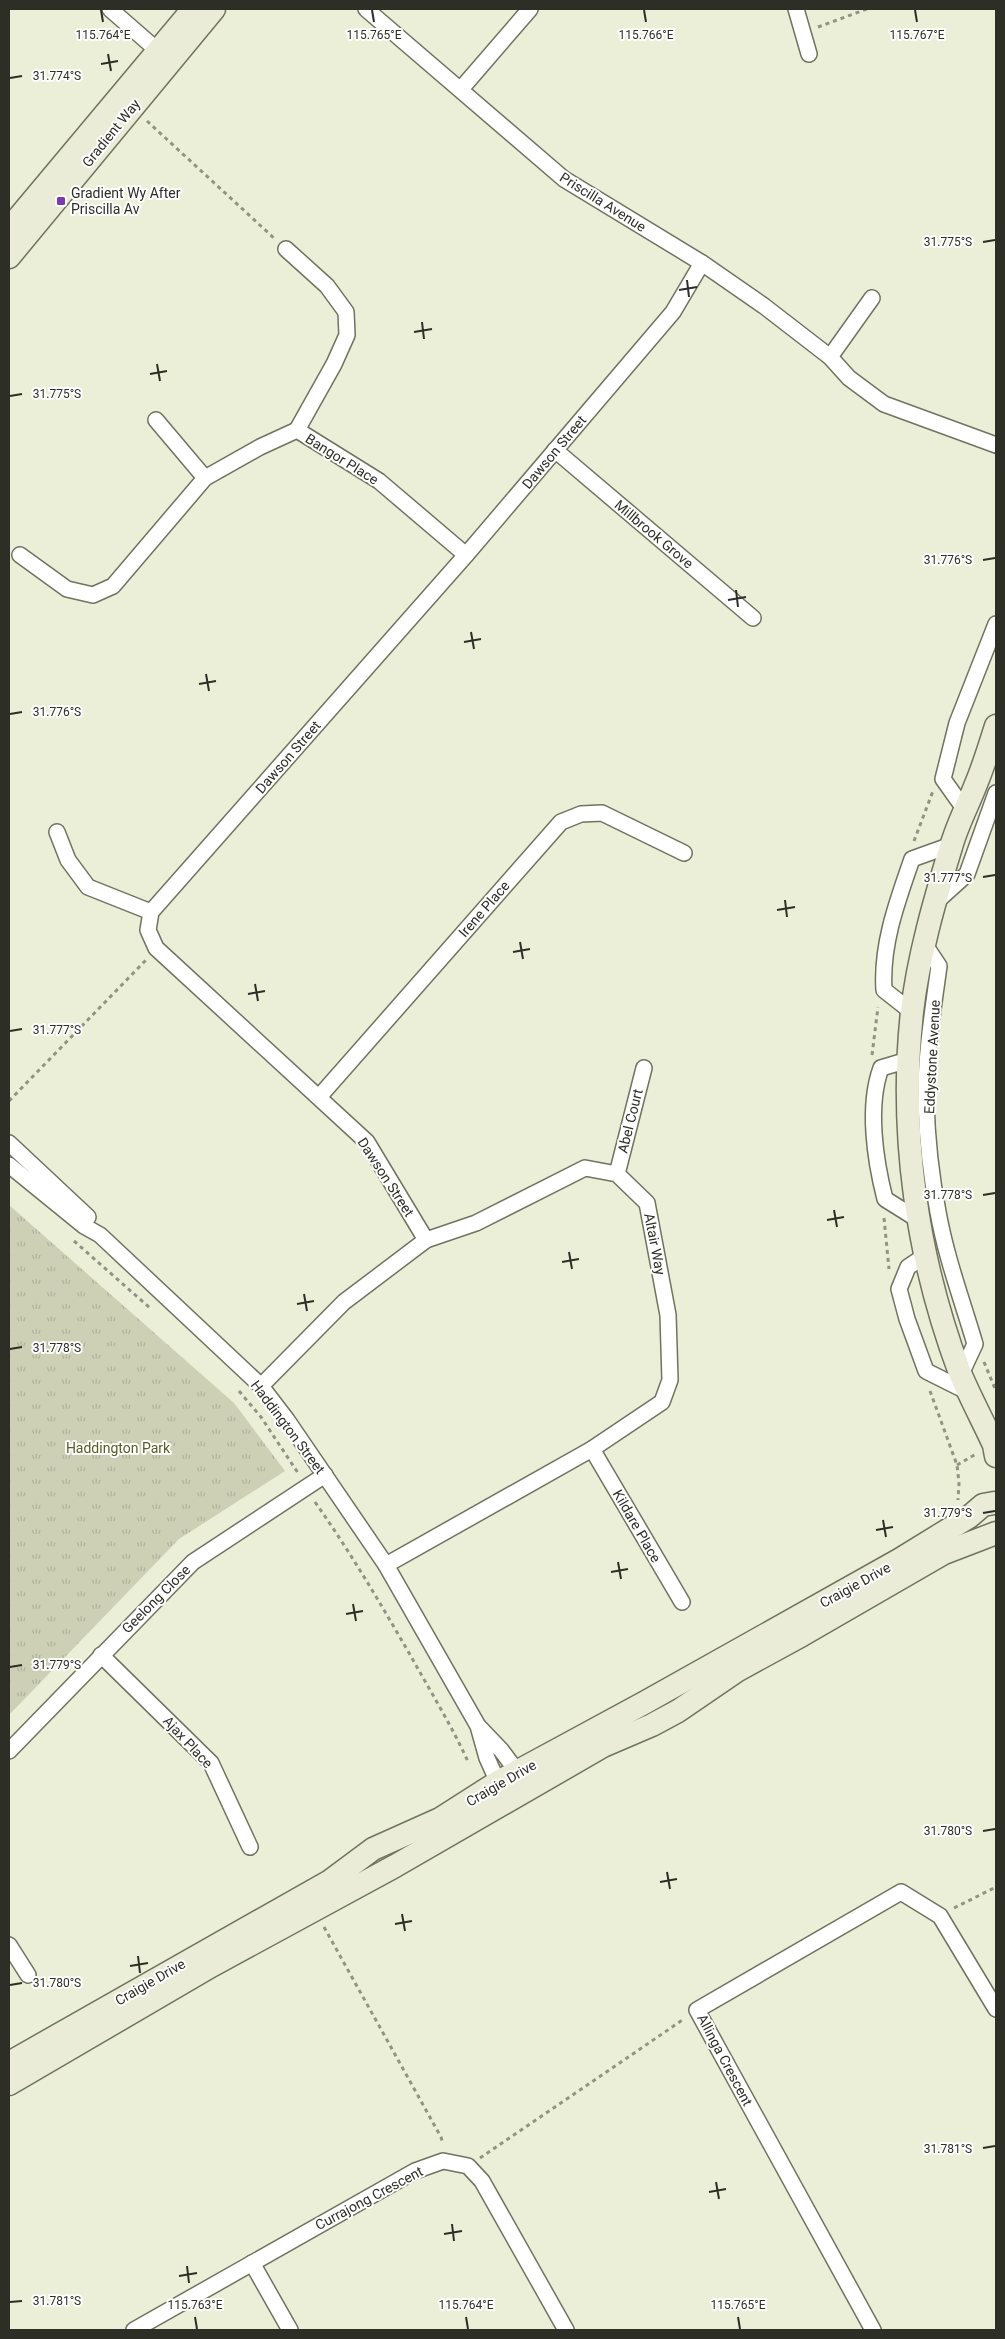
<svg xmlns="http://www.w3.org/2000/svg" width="1005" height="2339" viewBox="0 0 1005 2339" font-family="Roboto,sans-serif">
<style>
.park{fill:url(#park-tufts)}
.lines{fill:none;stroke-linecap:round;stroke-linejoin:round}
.street-casing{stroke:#70735f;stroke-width:18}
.secondary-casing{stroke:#70735f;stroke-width:25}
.path{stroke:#919383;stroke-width:3;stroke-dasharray:4 4;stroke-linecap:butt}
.street{stroke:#fff;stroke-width:15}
.secondary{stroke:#eaecd7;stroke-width:22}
.ticks{fill:none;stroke:#2d2e26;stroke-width:2}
.poi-dot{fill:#7b3bb0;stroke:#fff;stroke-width:2}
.labels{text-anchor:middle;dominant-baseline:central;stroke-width:4;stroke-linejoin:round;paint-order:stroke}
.street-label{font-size:14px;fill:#2d2e26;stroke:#fff}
.poi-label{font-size:14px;fill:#2d2e26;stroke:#fff;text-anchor:start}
.park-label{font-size:14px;fill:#585c25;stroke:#fff}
.ticks-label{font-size:12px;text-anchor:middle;fill:#2d2e26;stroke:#fff;stroke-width:4;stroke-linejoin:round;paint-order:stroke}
</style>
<defs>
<pattern id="park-tufts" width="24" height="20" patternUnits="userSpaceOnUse" patternTransform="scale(1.25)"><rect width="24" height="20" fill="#cdd0b5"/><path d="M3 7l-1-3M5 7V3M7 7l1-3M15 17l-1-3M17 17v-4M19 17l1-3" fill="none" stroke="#b0b39c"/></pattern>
</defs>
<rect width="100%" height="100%" fill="#ebefd8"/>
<polygon class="park" points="9,1205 234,1403 285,1471 179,1539 9,1715"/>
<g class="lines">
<g class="street-casing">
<g id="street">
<polyline points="110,9 165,57"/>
<polyline points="366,9 564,179 702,263 764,306 830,357 849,378 884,404 996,445"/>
<polyline points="796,9 809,54"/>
<polyline points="461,89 530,9"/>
<polyline points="286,249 327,286 346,312 347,335 334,364 297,430"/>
<polyline points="830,357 872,298"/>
<polyline points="156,420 205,478"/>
<polyline points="555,450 753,618"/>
<polyline points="20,555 67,589 93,595 113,586 205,478 260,447 297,430 379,481 466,555"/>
<polyline points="965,810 943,779 957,723 996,624"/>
<polyline points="57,832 68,860 88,887 151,912"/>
<polyline points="936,902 967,874 996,793"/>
<path d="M925,945L939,966C933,1010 925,1057 926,1102C927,1138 931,1176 938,1212C946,1257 962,1300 975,1344L961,1374"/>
<path d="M912,1012L884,990C881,945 897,902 912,859L951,845"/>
<path d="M908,1060L881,1068C867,1106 875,1160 885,1199L917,1219"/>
<polyline points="319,1097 561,822 581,814 602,813 684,853"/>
<polyline points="9,1143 88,1217"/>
<polyline points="9,1165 84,1226 100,1235 261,1386 287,1420 386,1565 478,1726 487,1758 501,1789"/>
<polyline points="617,1174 644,1068"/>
<polyline points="426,1240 367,1142 156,948 148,930 151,912 466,555 673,312 702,263"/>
<polyline points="926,1255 908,1267 899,1289 907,1319 926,1371 970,1393"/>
<polyline points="261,1386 344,1302 426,1240 476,1223 585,1168 617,1174 647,1203 668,1315 670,1380 662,1402 592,1449 386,1565"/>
<polyline points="592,1449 682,1602"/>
<polyline points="101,1655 211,1763 250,1847"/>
<polyline points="479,1727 501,1750 522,1778"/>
<polyline points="9,1751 193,1562 325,1475"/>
<polyline points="9,1945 28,1975"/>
<polyline points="252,2263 290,2330"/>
<polyline points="134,2330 415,2171 443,2161 468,2166 482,2181 566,2330"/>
<polyline points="873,2330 697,2010 901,1892 940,1916 996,2009"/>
</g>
</g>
<g class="secondary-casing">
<g id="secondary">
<polyline points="9,229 193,9"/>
<polyline points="9,257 214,9"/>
<path d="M996,726C990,745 984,765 976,784C968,805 957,825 951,847C935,899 918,958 912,1012C899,1134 917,1259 960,1373C970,1397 983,1421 994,1445L996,1456"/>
<polyline points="9,2063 330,1881 373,1849 440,1819 498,1782 644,1703 899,1560 969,1517 983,1505 994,1503"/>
<polyline points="9,2084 211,1966 395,1866 603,1746 652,1725 678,1711 738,1670 802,1635 944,1553 996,1533"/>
</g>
</g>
<g class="path">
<polyline points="818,27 867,9"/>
<polyline points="147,121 275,239"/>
<polyline points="914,841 933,791"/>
<polyline points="872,1055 878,1007"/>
<polyline points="9,1101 146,960"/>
<polyline points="884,1218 889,1269"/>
<polyline points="74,1241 150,1308"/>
<polyline points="984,1362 996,1391"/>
<polyline points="239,1391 261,1417 298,1473"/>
<polyline points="930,1391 957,1465 959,1483 958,1500"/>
<polyline points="957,1465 976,1454"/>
<path d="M315,1502C351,1553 382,1606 413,1660C432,1694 453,1728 469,1764"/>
<polyline points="954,1908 996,1887"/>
<polyline points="324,1927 441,2137 443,2144"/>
<polyline points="480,2158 684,2019"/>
</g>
<use href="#street" class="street"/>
<use href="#secondary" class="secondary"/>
</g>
<path class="ticks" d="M101,10L103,22M372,10L374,22M644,10L646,22M915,10L917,22M108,54L111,71M101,64L118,61M10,78L22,76M983,242L995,240M687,280L689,297M679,290L697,287M422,322L424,339M414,332L432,329M157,364L160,381M150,374L167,371M10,396L22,394M983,560L995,558M736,590L738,607M728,600L746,597M471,632L474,649M464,642L481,639M206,674L209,691M199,684L216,681M10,714L22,712M983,877L995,875M785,900L787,917M777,910L795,907M520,942L523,959M513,952L530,949M255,984L258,1001M248,994L265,991M10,1031L22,1029M983,1195L995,1193M834,1210L837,1227M827,1220L844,1217M569,1252L572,1269M562,1262L579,1259M304,1294L307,1311M297,1304L314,1301M10,1349L22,1347M983,1513L995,1511M883,1520L886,1537M876,1530L893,1527M618,1562L621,1579M611,1572L628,1569M353,1604L356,1621M346,1614L363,1611M10,1667L22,1665M983,1831L995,1829M667,1872L670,1889M660,1882L677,1879M402,1914L405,1931M395,1924L412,1921M138,1956L140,1973M130,1966L148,1963M10,1985L22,1983M983,2148L995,2146M716,2182L719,2199M709,2192L726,2189M452,2224L454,2241M444,2234L462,2231M187,2266L189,2283M179,2276L197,2273M10,2302L22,2301M195,2317L197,2329M466,2317L468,2329M738,2317L740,2329"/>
<rect class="poi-dot" x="56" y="196" width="10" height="10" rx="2.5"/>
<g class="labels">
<g class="street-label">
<text transform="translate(111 133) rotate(-51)">Gradient Way</text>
<text transform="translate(603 202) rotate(32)">Priscilla Avenue</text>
<text transform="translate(554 452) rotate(-50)">Dawson Street</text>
<text transform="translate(342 459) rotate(32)">Bangor Place</text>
<text transform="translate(654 534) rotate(40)">Millbrook Grove</text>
<text transform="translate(288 757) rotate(-49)">Dawson Street</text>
<text transform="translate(484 909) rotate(-49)">Irene Place</text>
<text transform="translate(932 1057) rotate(-87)">Eddystone Avenue</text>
<text transform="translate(630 1121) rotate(-76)">Abel Court</text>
<text transform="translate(386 1177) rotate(57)">Dawson Street</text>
<text transform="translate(655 1244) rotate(79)">Altair Way</text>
<text transform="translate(288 1427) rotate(53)">Haddington Street</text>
<text transform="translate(637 1526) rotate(60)">Kildare Place</text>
<text transform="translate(855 1585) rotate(-29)">Craigie Drive</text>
<text transform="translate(156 1599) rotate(-45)">Geelong Close</text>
<text transform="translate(188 1742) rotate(47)">Ajax Place</text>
<text transform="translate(501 1783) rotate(-30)">Craigie Drive</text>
<text transform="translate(150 1982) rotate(-30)">Craigie Drive</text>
<text transform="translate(725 2060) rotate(62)">Allinga Crescent</text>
<text transform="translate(369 2198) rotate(-28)">Currajong Crescent</text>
</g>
<g class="poi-label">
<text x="71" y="193">Gradient Wy After<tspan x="71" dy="16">Priscilla Av</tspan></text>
</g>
<g class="park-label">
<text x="118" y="1448">Haddington Park</text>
</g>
</g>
<g class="ticks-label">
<text x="646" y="39">115.766°E</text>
<text x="917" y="39">115.767°E</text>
<text x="103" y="39">115.764°E</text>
<text x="374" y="39">115.765°E</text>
<text x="57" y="80">31.774°S</text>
<text x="948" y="246">31.775°S</text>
<text x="57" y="398">31.775°S</text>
<text x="948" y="564">31.776°S</text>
<text x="57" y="716">31.776°S</text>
<text x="948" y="882">31.777°S</text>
<text x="57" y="1034">31.777°S</text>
<text x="948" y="1199">31.778°S</text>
<text x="57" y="1352">31.778°S</text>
<text x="948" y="1517">31.779°S</text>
<text x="57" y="1669">31.779°S</text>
<text x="948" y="1835">31.780°S</text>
<text x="57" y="1987">31.780°S</text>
<text x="948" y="2153">31.781°S</text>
<text x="57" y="2305">31.781°S</text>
<text x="195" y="2309">115.763°E</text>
<text x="466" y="2309">115.764°E</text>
<text x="738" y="2309">115.765°E</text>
</g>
<rect width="1005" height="2339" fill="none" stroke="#2d2e26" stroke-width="20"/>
</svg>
